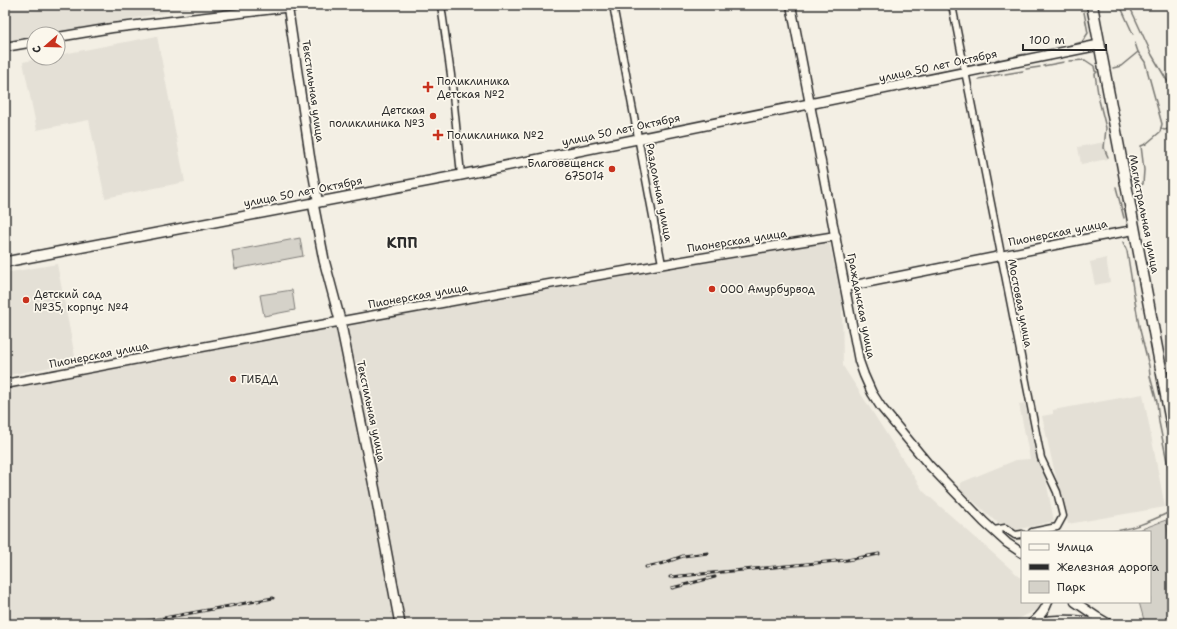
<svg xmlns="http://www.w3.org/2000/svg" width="1177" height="629" viewBox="0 0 1177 629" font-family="'Shantell Sans',sans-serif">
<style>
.built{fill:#e4e0d6}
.green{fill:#d5d2c9;stroke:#807e7a}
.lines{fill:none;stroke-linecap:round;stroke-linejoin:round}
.stream{stroke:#787772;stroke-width:1.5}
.minor-casing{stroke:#2b2b2b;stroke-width:9}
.tertiary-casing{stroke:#2b2b2b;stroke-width:11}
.secondary-casing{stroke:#2b2b2b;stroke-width:12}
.primary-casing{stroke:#2b2b2b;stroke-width:13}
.minor{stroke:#fbf7ec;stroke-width:6}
.tertiary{stroke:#fbf7ec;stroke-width:8}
.secondary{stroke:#fbf7ec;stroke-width:9}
.primary{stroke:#fbf7ec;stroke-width:10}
.rail-casing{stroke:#2b2b2b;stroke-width:3}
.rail{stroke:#fbf7ec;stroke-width:1.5;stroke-dasharray:4.5;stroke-linecap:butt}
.poi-dot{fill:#c8321e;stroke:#fbf7ec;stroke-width:1.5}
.labels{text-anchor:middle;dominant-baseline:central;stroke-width:3.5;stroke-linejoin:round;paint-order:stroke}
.street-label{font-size:11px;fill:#2b2b2b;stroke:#fbf7ec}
.poi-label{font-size:11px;fill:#2b2b2b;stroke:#fbf7ec;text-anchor:start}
.district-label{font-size:15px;font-weight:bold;fill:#2b2b2b;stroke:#fbf7ec}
</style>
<rect width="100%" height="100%" fill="#f3efe4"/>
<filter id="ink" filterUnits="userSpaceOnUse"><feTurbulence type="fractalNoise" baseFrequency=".025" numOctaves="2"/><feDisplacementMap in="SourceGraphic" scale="8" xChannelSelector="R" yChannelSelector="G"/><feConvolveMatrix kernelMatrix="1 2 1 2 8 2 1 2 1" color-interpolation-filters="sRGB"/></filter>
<g filter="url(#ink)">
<g class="built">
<polygon points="5,5 204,5 52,34 34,34 34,37 5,43"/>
<polygon points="157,36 185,182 105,198 89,120 37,130 23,62 42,58 58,58 58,55"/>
<polygon points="1105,142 1108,159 1081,164 1078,147"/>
<polygon points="829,241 842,300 843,366 923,491 1022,579 1022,602 1049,603 1009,624 5,624 5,384 592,277"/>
<polygon points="1106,258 1110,282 1095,285 1090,262"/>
<polygon points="57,264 76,362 5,376 5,273"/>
<polygon points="1143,394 1165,507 1068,524 1052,461 1042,416 1053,414 1053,410"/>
<polygon points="1025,403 1035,453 1043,465 1054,521 1012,531 995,521 961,490 960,483 1016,460 1030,459 1019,404"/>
</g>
<g class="green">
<polygon points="300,238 303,256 235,269 232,251"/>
<polygon points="292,290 295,310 264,316 260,295"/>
<polygon points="1166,520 1172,561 1172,613 1160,624 1141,624 1144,620 1139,602 1150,602 1150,532 1130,532 1139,530"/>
</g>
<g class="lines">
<g class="stream">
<polyline points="1120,5 1133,34"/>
<polyline points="1129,5 1152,55 1172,89"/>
<polyline points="1068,46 1082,42 1088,33 1084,12"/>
<polyline points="1015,56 1025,54"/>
<polyline points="996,60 999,59"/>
<polyline points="991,61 993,61"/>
<polyline points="1069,61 1085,60 1094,66 1095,71 1097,72 1095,74 1099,100 1106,128 1104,148 1108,157"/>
<polyline points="978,64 987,62"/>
<polyline points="1043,66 1064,62"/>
<polyline points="1113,68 1121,66 1138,52 1135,43"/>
<polyline points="1026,69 1040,67"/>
<polyline points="1005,74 1023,71"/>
<polyline points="979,79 1002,74"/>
<polyline points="1161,128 1164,130 1169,129 1172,131"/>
<polyline points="1136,186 1143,184 1144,170 1141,146 1146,144 1160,132 1162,124 1145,62 1138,52"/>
<polyline points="1116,187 1124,218"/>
<polyline points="1123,242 1127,251 1139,326 1149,366 1150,376 1157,402 1159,422 1171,481"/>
<path d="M1105,532C1129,531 1151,521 1172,511"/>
<polyline points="1013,536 1015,539 1022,539"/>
</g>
<g class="minor-casing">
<g id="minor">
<polyline points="441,5 451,75 461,175"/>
<polyline points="613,5 662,264"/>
<polyline points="952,5 1041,458 1057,492 1063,516 1057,527 1032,532"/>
<polyline points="994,530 1005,528 1015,535 1022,534"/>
</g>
</g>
<g class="tertiary-casing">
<g id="tertiary">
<polyline points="791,5 859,361 864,375 872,393 881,407 929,465 984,522 1007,543 1022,553"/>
<polyline points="288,8 310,157 318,202"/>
<polyline points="58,37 112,28 309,5"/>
<polyline points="5,47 34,42"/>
<polyline points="845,287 1095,237 1134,230"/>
<path d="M5,384C281,332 558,280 836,236"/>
<polyline points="1075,602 1097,617 1109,624"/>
<path d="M1032,623C1056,619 1075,618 1098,624"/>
<path d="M1032,623C1039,617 1045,611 1048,602"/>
</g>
</g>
<g class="secondary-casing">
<g id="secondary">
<polyline points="313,203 324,260 340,320 375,491 400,624"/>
<polyline points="5,262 461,175 1099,45"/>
</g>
</g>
<g class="primary-casing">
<polyline id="primary" points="1092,5 1172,427"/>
</g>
<use href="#minor" class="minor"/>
<use href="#tertiary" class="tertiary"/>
<use href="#secondary" class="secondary"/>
<use href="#primary" class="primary"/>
<g class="rail-casing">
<g id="rail">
<polyline points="646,567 664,563 683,556 708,553"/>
<polyline points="670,577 847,560 879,554"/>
<polyline points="672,588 715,577"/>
<polyline points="131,624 273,598"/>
</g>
</g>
<use href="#rail" class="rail"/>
</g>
</g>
<g class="poi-dot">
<path d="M426 81h4v4h4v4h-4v4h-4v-4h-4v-4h4z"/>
<circle cx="433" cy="116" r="4"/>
<path d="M436 129h4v4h4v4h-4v4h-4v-4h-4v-4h4z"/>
<circle cx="612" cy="169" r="4"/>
<circle cx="712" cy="289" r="4"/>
<circle cx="26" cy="300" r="4"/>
<circle cx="233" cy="379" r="4"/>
</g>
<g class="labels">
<g class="street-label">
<text transform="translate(938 66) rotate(-12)">улица 50 лет Октября</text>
<text transform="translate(313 91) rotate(82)">Текстильная улица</text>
<text transform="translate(621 130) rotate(-12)">улица 50 лет Октября</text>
<text transform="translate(303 192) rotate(-11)">улица 50 лет Октября</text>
<text transform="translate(659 192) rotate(79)">Раздольная улица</text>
<text transform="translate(1144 214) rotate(79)">Магистральная улица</text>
<text transform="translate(1058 233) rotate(-11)">Пионерская улица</text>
<text transform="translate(737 241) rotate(-9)">Пионерская улица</text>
<text transform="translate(418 296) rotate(-10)">Пионерская улица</text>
<text transform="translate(1020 303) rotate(79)">Мостовая улица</text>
<text transform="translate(861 306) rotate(79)">Гражданская улица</text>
<text transform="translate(99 355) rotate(-11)">Пионерская улица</text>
<text transform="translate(371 411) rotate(78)">Текстильная улица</text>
</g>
<g class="poi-label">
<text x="437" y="81">Поликлиника<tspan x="437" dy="13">Детская №2</tspan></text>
<text x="425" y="110" text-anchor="end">Детская<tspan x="425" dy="13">поликлиника №3</tspan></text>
<text x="447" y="135">Поликлиника №2</text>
<text x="604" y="163" text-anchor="end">Благовещенск<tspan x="604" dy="13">675014</tspan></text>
<text x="720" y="289">ООО Амурбурвод</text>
<text x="34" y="294">Детский сад<tspan x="34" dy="13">№35, корпус №4</tspan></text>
<text x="241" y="379">ГИБДД</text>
</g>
<g class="district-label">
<text x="402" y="243">КПП</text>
</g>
</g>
<rect width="1177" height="629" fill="none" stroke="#fbf7ec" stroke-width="20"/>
<rect x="10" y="10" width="1157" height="609" fill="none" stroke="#2b2b2b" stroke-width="1.5" filter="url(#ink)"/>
<rect x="1021" y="531" width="130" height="72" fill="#fbf7ec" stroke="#a8a59f"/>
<rect x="1029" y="544" width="20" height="6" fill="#fbf7ec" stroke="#a8a59f"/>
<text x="1057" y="551" font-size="12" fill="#2b2b2b">Улица</text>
<rect x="1029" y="564" width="20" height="6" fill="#2b2b2b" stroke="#a8a59f"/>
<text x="1057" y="571" font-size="12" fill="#2b2b2b">Железная дорога</text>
<rect x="1029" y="581" width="20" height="12" fill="#d5d2c9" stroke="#a8a59f"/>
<text x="1057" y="591" font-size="12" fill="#2b2b2b">Парк</text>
<g transform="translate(46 46) rotate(250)"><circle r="19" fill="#fbf7ec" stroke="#a8a59f"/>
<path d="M0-3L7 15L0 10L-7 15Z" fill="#c8321e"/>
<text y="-6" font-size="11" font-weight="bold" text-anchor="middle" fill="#2b2b2b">С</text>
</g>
<path d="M1023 44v6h83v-6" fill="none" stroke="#2b2b2b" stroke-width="2"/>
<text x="1029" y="44" font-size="12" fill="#2b2b2b" stroke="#fbf7ec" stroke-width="3" paint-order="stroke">100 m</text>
</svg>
